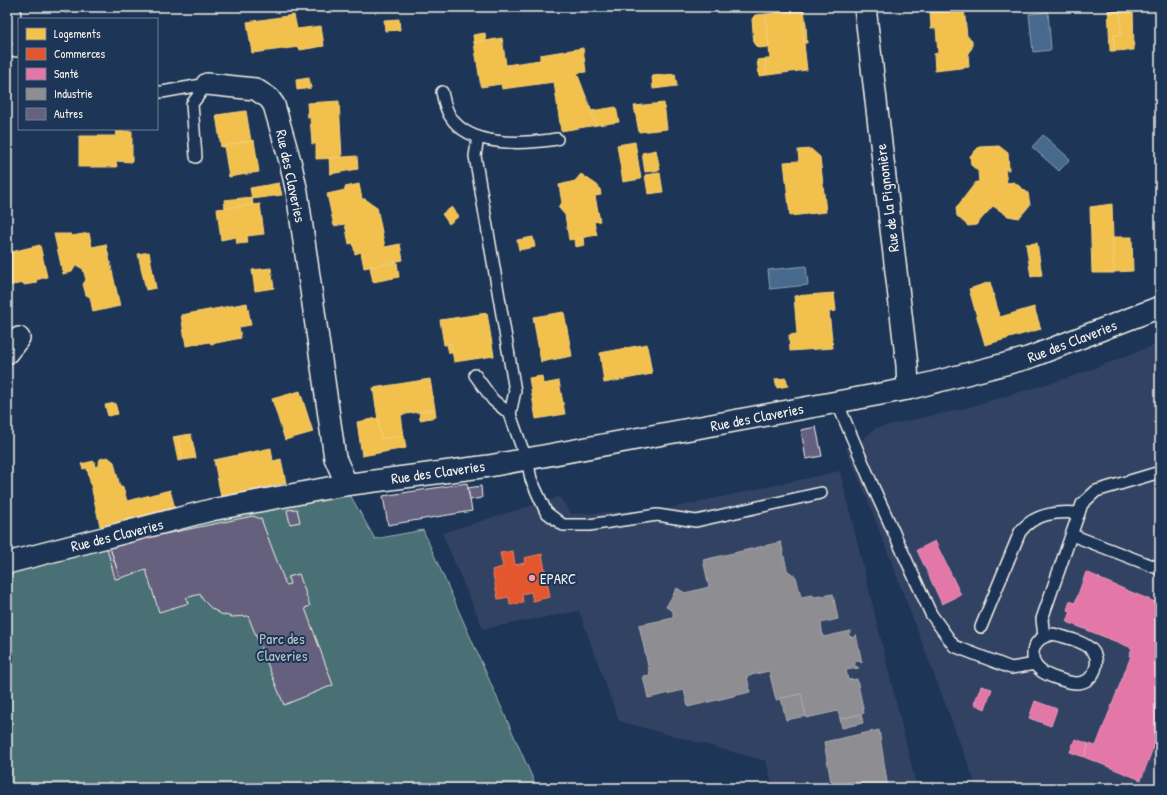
<svg xmlns="http://www.w3.org/2000/svg" width="1167" height="795" viewBox="0 0 1167 795" font-family="'Patrick Hand',sans-serif">
<style>
.built{fill:#334263}
.green{fill:#497074;stroke:#9eb0ae}
.water{fill:#46698d;stroke:#8c9fb1}
.homes{fill:#f2c14e;stroke:#f3cf7c}
.shops{fill:#e4572e;stroke:#e98566}
.health{fill:#e377a8;stroke:#e89cbb}
.industry{fill:#8d8d92;stroke:#acabac}
.building{fill:#65617e;stroke:#f4f1e8}
.lines{fill:none;stroke-linecap:round;stroke-linejoin:round}
.lane-casing{stroke:#f4f1e8;stroke-width:14}
.street-casing{stroke:#f4f1e8;stroke-width:24}
.lane{stroke:#1d3557;stroke-width:11}
.street{stroke:#1d3557;stroke-width:21}
.poi-dot{fill:#ff9aa2;stroke:#1d3557;stroke-width:1.5}
.labels{text-anchor:middle;dominant-baseline:central;stroke-width:4;stroke-linejoin:round;paint-order:stroke}
.street-label{font-size:15px;fill:#f4f1e8;stroke:#1d3557}
.poi-label{font-size:15px;fill:#f4f1e8;stroke:#1d3557;text-anchor:start}
.park-label{font-size:15px;fill:#b8c4bf;stroke:#1d3557}
</style>
<rect width="100%" height="100%" fill="#1d3557"/>
<filter id="ink" filterUnits="userSpaceOnUse"><feTurbulence type="fractalNoise" baseFrequency=".025" numOctaves="2"/><feDisplacementMap in="SourceGraphic" scale="8" xChannelSelector="R" yChannelSelector="G"/><feConvolveMatrix kernelMatrix="1 2 1 2 8 2 1 2 1" color-interpolation-filters="sRGB"/></filter>
<g filter="url(#ink)">
<g class="built">
<polygon points="1160,343 1160,788 977,788 869,503 846,448 861,441 876,428 962,409 1071,377"/>
<polygon points="840,471 917,788 773,788 766,761 619,721 579,611 483,629 442,533 559,497 572,514 662,510"/>
</g>
<polygon class="green" points="349,493 375,539 423,530 537,788 7,788 7,573 211,515"/>
<g class="water">
<polygon points="1048,12 1051,50 1033,52 1029,14"/>
<polygon points="1043,135 1070,159 1059,171 1032,147"/>
<polygon points="806,266 808,285 770,289 768,270"/>
</g>
<g class="homes">
<polygon points="64,7 98,7 98,8 65,13"/>
<polygon points="1108,7 1120,7 1121,35 1114,35 1114,51 1110,51"/>
<polygon points="1120,7 1133,7 1134,50 1114,51 1114,35 1121,35"/>
<polygon points="964,8 967,36 972,40 972,48 968,53 969,67 935,71 934,54 938,53 936,28 931,28 930,12"/>
<polygon points="804,9 806,25 802,26 807,70 767,75 765,59 770,59 766,14"/>
<polygon points="766,14 769,47 758,48 754,44 752,19 755,15"/>
<polygon points="294,15 297,29 321,26 324,46 300,50 299,47 252,53 247,22"/>
<polygon points="399,19 400,30 385,31 384,20"/>
<polygon points="806,25 807,43 804,43 802,26"/>
<polygon points="485,33 486,41 474,43 473,35"/>
<polygon points="502,38 506,65 540,60 540,55 583,48 586,72 577,73 597,125 561,131 554,82 502,89 501,84 481,87 474,43"/>
<polygon points="765,59 767,75 759,76 757,60"/>
<polygon points="675,74 677,86 653,89 652,76"/>
<polygon points="309,78 311,88 297,90 296,80"/>
<polygon points="339,101 342,158 316,159 316,144 312,144 310,117 308,118 307,103"/>
<polygon points="664,103 667,129 639,132 634,106"/>
<polygon points="616,107 619,122 597,125 591,111"/>
<polygon points="246,111 251,141 221,147 216,115"/>
<polygon points="116,131 132,131 132,162 116,161 117,167 79,167 79,136 116,136"/>
<polygon points="254,140 259,172 229,177 224,146"/>
<polygon points="635,142 641,179 623,182 617,145"/>
<polygon points="999,146 1008,153 1009,170 1005,170 1007,183 1014,182 1028,193 1030,205 1019,218 1008,216 993,206 976,225 968,226 957,216 956,208 976,182 979,182 978,171 971,165 970,156 979,147"/>
<polygon points="811,149 820,157 826,212 790,216 784,162 799,161 798,150"/>
<polygon points="656,150 660,170 645,172 642,153"/>
<polygon points="357,156 358,169 330,174 329,158"/>
<polygon points="660,173 663,192 648,194 645,175"/>
<polygon points="581,174 597,185 600,189 601,195 595,196 600,221 594,222 597,235 569,240 565,215 558,207 562,203 559,185 575,181"/>
<polygon points="279,183 282,195 252,199 250,188"/>
<polygon points="359,184 362,199 365,199 377,207 385,247 400,244 403,260 364,268 361,252 355,254 353,243 349,244 345,224 334,226 327,194 345,190 345,187"/>
<polygon points="252,197 253,205 225,208 224,200"/>
<polygon points="260,204 264,234 247,236 248,243 237,244 236,237 221,240 217,209"/>
<polygon points="1112,204 1114,273 1092,273 1090,207"/>
<polygon points="452,207 459,216 449,224 442,214"/>
<polygon points="89,233 92,247 106,244 120,306 93,312 90,297 86,295 83,284 86,280 83,269 76,265 72,272 63,274 54,234 71,234 72,236"/>
<polygon points="533,237 535,247 519,250 517,240"/>
<polygon points="1113,237 1132,237 1133,271 1114,272"/>
<polygon points="583,238 585,245 575,247 574,239"/>
<polygon points="1037,243 1042,275 1031,277 1026,244"/>
<polygon points="40,245 47,277 36,280 37,283 24,285 24,283 7,286 7,253"/>
<polygon points="149,252 156,288 146,290 138,254"/>
<polygon points="397,262 399,277 373,282 370,267"/>
<polygon points="271,268 274,288 255,291 252,270"/>
<polygon points="990,282 1000,317 1034,307 1041,329 985,345 969,289"/>
<polygon points="834,293 836,311 829,312 833,348 790,351 789,335 797,334 794,296"/>
<polygon points="247,303 251,325 239,327 241,338 211,344 210,342 186,346 181,315"/>
<polygon points="564,312 572,356 541,362 533,317"/>
<polygon points="487,313 494,356 454,362 451,344 444,345 440,320"/>
<polygon points="451,344 452,353 449,353 447,345"/>
<polygon points="647,344 652,374 604,383 600,353"/>
<polygon points="542,376 543,384 559,381 565,414 536,419 529,378"/>
<polygon points="786,378 788,386 777,388 775,379"/>
<polygon points="430,379 435,409 401,415 404,436 381,439 373,388"/>
<polygon points="300,391 313,432 285,440 272,399"/>
<polygon points="115,403 118,414 108,416 105,405"/>
<polygon points="435,409 436,417 420,420 419,412"/>
<polygon points="378,418 381,439 404,436 406,448 362,456 357,422"/>
<polygon points="191,434 196,458 183,460 178,436"/>
<polygon points="178,436 183,460 178,461 173,437"/>
<polygon points="271,448 273,461 281,459 286,483 221,497 214,460"/>
<polygon points="108,457 114,462 120,487 123,487 127,501 170,490 175,508 100,526 87,468 83,469 81,464 94,461 95,467 98,466 100,459"/>
</g>
<polygon class="shops" points="513,551 515,565 525,563 524,558 542,554 550,597 533,601 531,592 522,594 523,603 510,605 509,597 498,599 492,570 503,567 500,553"/>
<g class="health">
<polygon points="935,541 961,595 942,604 917,550"/>
<polygon points="1086,572 1100,578 1100,579 1160,604 1160,729 1141,780 1084,757 1089,744 1096,746 1131,656 1129,656 1132,648 1067,622 1071,611 1067,610 1070,601 1075,603"/>
<polygon points="981,686 992,689 985,709 974,704"/>
<polygon points="1035,701 1057,709 1051,726 1029,718"/>
<polygon points="1075,739 1089,744 1084,757 1070,752"/>
</g>
<g class="industry">
<polygon points="781,542 787,570 796,577 801,597 812,595 815,597 833,594 838,619 821,623 823,637 851,631 848,635 853,638 856,634 862,663 857,660 854,665 859,668 846,670 848,680 857,679 864,713 840,719 838,711 806,718 801,694 776,700 769,671 747,676 750,692 688,707 684,690 648,698 643,676 650,675 639,625 673,618 673,611 666,607 677,588 685,593 709,587 703,560"/>
<polygon points="801,694 806,716 786,720 781,698"/>
<polygon points="861,714 863,723 842,728 840,719"/>
<polygon points="879,730 888,788 832,788 824,742"/>
</g>
<g class="building">
<polygon points="816,427 822,456 806,459 801,430"/>
<polygon points="467,483 472,511 388,525 383,496"/>
<polygon points="481,486 482,498 470,500 468,488"/>
<polygon points="297,509 300,522 290,524 287,510"/>
<polygon points="253,516 261,519 286,585 290,584 288,577 299,574 310,606 305,608 333,685 284,705 248,616 232,617 221,614 211,608 203,600 200,594 186,598 189,603 159,612 146,570 120,578 110,548 160,535"/>
<polygon points="107,548 110,548 120,578 115,579"/>
</g>
<g class="lines">
<g class="lane-casing">
<g id="lane">
<polyline points="15,7 14,24 19,49"/>
<polyline points="7,50 19,51"/>
<polyline points="157,92 162,92 207,84"/>
<path d="M442,92C444,101 445,108 450,116C469,148 525,144 557,139"/>
<polyline points="196,157 192,104 207,84"/>
<polyline points="475,375 493,400 510,414 515,391 475,156 478,137"/>
<polyline points="837,402 874,489 931,614 954,646 1011,668 1035,664"/>
<polyline points="510,414 522,448 527,459 531,479 546,512 563,525 589,525 657,515 696,521 821,493"/>
<polyline points="1072,535 1160,569"/>
<path d="M981,627L1020,532C1034,513 1057,511 1079,513"/>
<path d="M1053,634C1064,637 1080,640 1090,648C1103,659 1095,683 1077,683C1069,683 1046,676 1040,670C1029,661 1031,643 1044,637C1046,636 1050,635 1053,634Z"/>
<polyline points="1044,637 1042,619 1082,504 1096,491 1160,472"/>
</g>
</g>
<g class="street-casing">
<g id="street">
<polyline points="865,7 907,365 908,389"/>
<polyline points="207,84 255,89 269,98 274,105 290,161 297,192 335,458 343,476 344,485"/>
<polyline points="7,353 19,338"/>
<polyline points="7,563 211,510 344,485 489,466 908,389 1028,358 1160,307"/>
</g>
</g>
<use href="#lane" class="lane"/>
<use href="#street" class="street"/>
</g>
</g>
<circle class="poi-dot" cx="532" cy="578" r="4"/>
<g class="labels">
<g class="street-label">
<text transform="translate(291 176) rotate(78)">Rue des Claveries</text>
<text transform="translate(887 198) rotate(-97)">Rue de la Pignonière</text>
<text transform="translate(1072 341) rotate(-21)">Rue des Claveries</text>
<text transform="translate(757 417) rotate(-11)">Rue des Claveries</text>
<text transform="translate(438 472) rotate(-8)">Rue des Claveries</text>
<text transform="translate(117 535) rotate(-14)">Rue des Claveries</text>
</g>
<g class="poi-label">
<text x="540" y="578">EPARC</text>
</g>
<g class="park-label">
<text x="282" y="638">Parc des<tspan x="282" dy="17">Claveries</tspan></text>
</g>
</g>
<rect width="1167" height="795" fill="none" stroke="#1d3557" stroke-width="24"/>
<rect x="12" y="12" width="1143" height="771" fill="none" stroke="#f4f1e8" stroke-width="1.5" filter="url(#ink)"/>
<rect x="18" y="18" width="140" height="112" fill="#1d3557" stroke="#738091"/>
<rect x="26" y="28" width="20" height="12" fill="#f2c14e" stroke="#738091"/>
<text x="54" y="38" font-size="12" fill="#f4f1e8">Logements</text>
<rect x="26" y="48" width="20" height="12" fill="#e4572e" stroke="#738091"/>
<text x="54" y="58" font-size="12" fill="#f4f1e8">Commerces</text>
<rect x="26" y="68" width="20" height="12" fill="#e377a8" stroke="#738091"/>
<text x="54" y="78" font-size="12" fill="#f4f1e8">Santé</text>
<rect x="26" y="88" width="20" height="12" fill="#8d8d92" stroke="#738091"/>
<text x="54" y="98" font-size="12" fill="#f4f1e8">Industrie</text>
<rect x="26" y="108" width="20" height="12" fill="#65617e" stroke="#738091"/>
<text x="54" y="118" font-size="12" fill="#f4f1e8">Autres</text>
</svg>
